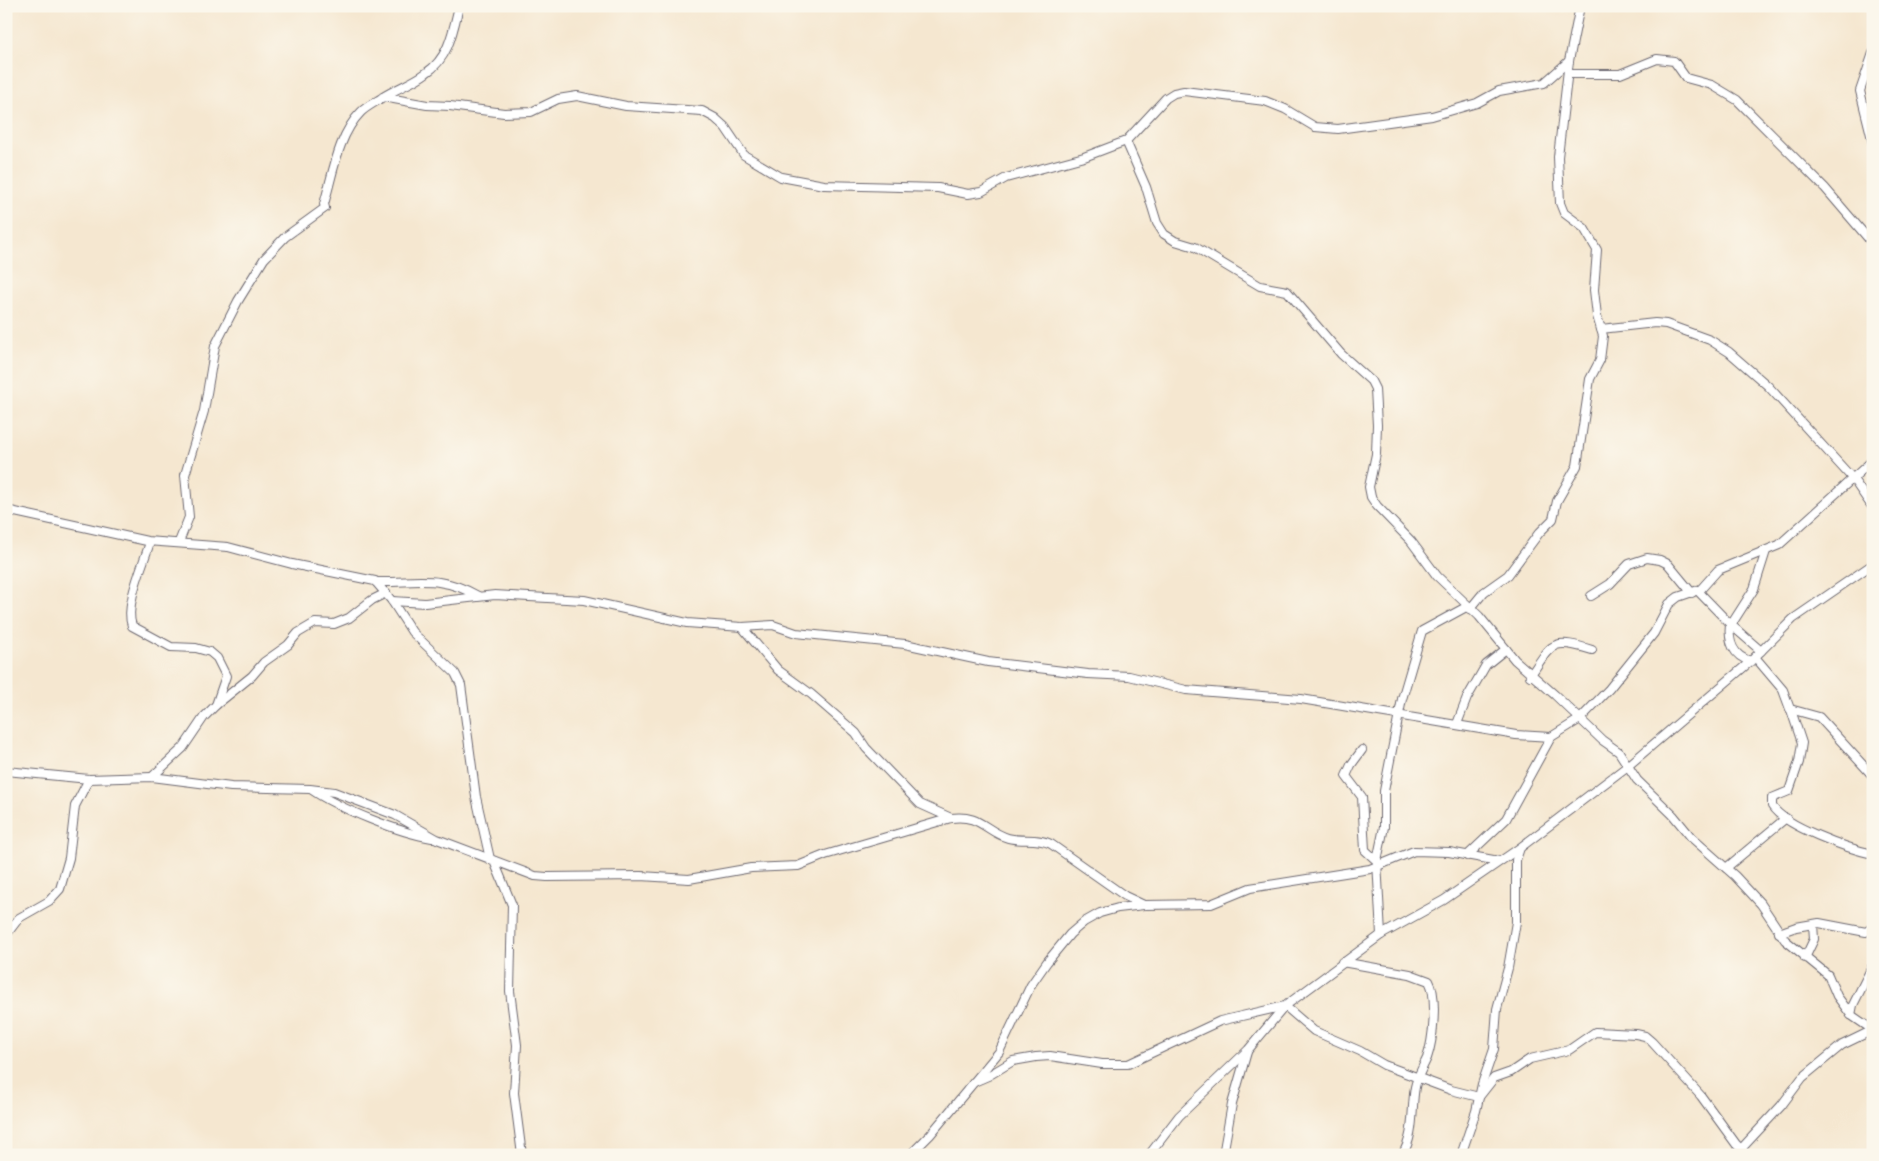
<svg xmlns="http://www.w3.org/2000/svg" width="1879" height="1161" viewBox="0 0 1879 1161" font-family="'Playpen Sans',sans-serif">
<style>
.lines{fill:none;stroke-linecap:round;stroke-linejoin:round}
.minor-casing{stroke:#6c676f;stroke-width:10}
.minor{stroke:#fff;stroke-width:8}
</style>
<rect width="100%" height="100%" fill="#fbf7ec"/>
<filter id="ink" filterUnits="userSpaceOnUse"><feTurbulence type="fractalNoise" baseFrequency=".02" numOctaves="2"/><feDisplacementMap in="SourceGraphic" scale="10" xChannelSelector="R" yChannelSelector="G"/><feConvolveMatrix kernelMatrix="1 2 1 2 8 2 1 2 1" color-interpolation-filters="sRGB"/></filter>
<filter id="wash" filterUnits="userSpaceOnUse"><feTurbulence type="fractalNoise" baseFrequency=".0096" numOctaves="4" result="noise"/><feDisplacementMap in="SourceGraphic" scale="20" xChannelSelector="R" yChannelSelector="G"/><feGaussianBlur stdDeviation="1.12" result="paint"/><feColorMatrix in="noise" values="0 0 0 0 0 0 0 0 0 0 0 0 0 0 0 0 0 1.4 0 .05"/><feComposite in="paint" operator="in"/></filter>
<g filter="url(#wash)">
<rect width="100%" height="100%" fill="#f5e7d0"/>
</g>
<g filter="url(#ink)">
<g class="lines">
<g class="minor-casing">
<g id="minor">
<polyline points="1873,53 1860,91 1873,143"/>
<polyline points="1568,74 1620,74 1657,59 1674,61 1686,78 1712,85 1737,100 1825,188 1873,244"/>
<polyline points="383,97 427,105 450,106 504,113 531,112 558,99 577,96 626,106 702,111 715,118 725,127 744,155 781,177 824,185 938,188 968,194 981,192 1006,178 1084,157 1126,141 1166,98 1174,93 1184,91 1265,101 1285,109 1315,127 1338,129 1432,116 1477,103 1499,91 1544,83 1569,61"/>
<polyline points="1126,141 1146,187 1157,223 1164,234 1175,241 1195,247 1260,286 1287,291 1341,354 1371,381 1375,389 1377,425 1376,454 1369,487 1371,497 1377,506 1411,541 1437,576 1479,616 1515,660 1555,695 1602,740 1619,752 1637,780 1673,815 1691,837 1735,876 1761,904 1785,940 1828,975 1837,996 1851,1015 1873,1030"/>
<polyline points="1601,329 1655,323 1666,324 1710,340 1729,352 1768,386 1853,479 1873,508"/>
<polyline points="6,510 147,541 228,547 292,564 375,581 392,601 412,632 455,673 461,685 476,797 490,859"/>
<path d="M150,542C144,563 124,605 132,626L171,647L196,648L210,652L217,658L226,676L216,705"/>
<path d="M179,542L189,517L185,475L204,411L215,346L238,301L264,259L285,237L325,208L324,204C333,174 338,135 361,112C367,106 376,102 383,97C397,88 413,83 426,73C449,58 453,31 459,6"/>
<path d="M376,582C417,583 440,574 478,596"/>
<polyline points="1698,591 1730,624 1761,651"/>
<polyline points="1591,596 1610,584 1629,564 1647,558 1660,560 1668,564 1692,593"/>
<polyline points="392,601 425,603 495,595 584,600 687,623 742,627 773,625 796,633 905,644 988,662 1088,674 1129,676 1186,690 1301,699 1516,735 1551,737"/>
<polyline points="1470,609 1484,592 1508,575 1539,533 1553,519 1557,501 1577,466 1590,379 1600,360 1603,336 1597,316 1594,290 1597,250 1584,228 1564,213 1560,203 1558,157 1569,61 1580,6"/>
<path d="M1730,624C1728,641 1733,657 1751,661"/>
<polyline points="1731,625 1754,589 1766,551"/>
<polyline points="742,627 778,670 811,694 856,733 866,748 920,804 951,818"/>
<polyline points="1755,657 1783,690 1790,709 1819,717 1873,776"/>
<path d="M1530,676C1552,644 1551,637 1592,650"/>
<path d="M1791,710L1802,743L1799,762L1789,791L1772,798V806C1784,826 1849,849 1873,854"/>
<polyline points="1457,724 1467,698 1486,665 1506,649"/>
<polyline points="1362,750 1351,765 1346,776 1362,797 1365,850 1377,861"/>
<path d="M6,771L89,779L152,777L231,787L310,789L334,792L395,815L437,839L535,876L547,877L641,876L689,879L751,868L798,866L825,855L951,818C980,814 985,831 1008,838C1022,842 1037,837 1051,844L1125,896L1144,905"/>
<polyline points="152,777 183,748 204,717 216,705 252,676 264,662 288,645 298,633 315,623 334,624 349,618 372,600 386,593"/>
<path d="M312,790C338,808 400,833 432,838"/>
<polyline points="1467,856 1506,819 1551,737 1580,719 1609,689 1654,633 1669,604 1678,597 1701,589 1718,570 1779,545 1873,460"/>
<polyline points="494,861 512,905 510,991 517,1045 514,1093 522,1155"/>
<polyline points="1726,868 1786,818"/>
<polyline points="1779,933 1796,927 1819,923 1866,932 1873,927"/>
<polyline points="6,935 19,918 49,901 60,889 69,858 75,806 89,779"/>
<polyline points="1381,935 1377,861 1384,827 1384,791 1402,699 1422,631 1468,606"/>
<polyline points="1805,958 1814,939 1813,924"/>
<path d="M1342,962L1410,974L1429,981C1438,997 1433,1041 1427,1058C1423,1067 1417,1077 1415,1087C1411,1109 1415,1135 1402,1155"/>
<polyline points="1851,1015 1853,1005 1873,965"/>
<polyline points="974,1082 988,1076 1013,1061 1036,1057 1050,1056 1102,1064 1128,1064 1220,1021 1285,1006 1314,1031 1360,1051 1384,1065 1451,1090 1479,1097 1494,1078 1511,1072 1530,1059 1569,1050 1595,1032 1636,1034 1645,1036 1652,1042 1701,1096 1736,1144 1747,1155"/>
<polyline points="1741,1149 1781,1106 1802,1078 1842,1045 1873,1030"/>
<polyline points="910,1155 930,1135 999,1052 1031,985 1047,962 1070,934 1084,922 1100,913 1118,908 1144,905 1211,904 1250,888 1370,869 1414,851 1449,852 1499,861"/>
<polyline points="1149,1155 1179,1116 1248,1050 1285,1006 1381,935 1444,900 1521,847 1629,765 1751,661 1793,619 1873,564"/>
<polyline points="1223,1155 1232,1104 1247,1052"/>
<polyline points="1461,1155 1476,1111 1482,1084 1494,1049 1497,1009 1508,968 1516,922 1516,860 1520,848"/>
</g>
</g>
<use href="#minor" class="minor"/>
</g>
</g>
<rect width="1879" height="1161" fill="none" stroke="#fbf7ec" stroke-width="25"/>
</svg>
